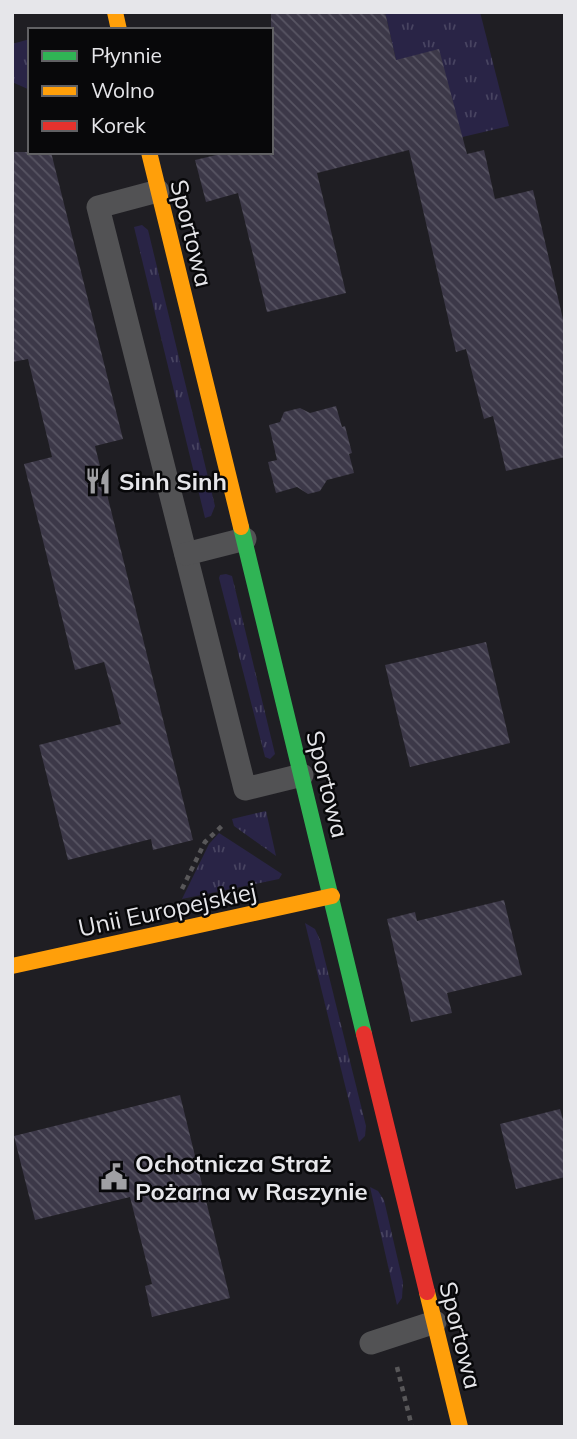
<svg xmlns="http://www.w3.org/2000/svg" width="577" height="1439" viewBox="0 0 577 1439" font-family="Mulish,sans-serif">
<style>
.grass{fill:url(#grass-tufts)}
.building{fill:url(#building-back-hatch)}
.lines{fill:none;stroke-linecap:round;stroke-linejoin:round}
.path{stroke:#585759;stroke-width:4.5;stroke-dasharray:5 5;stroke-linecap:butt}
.lane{stroke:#525254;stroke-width:23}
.fast{stroke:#30b455;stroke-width:16}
.slow{stroke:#ff9f0a;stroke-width:16}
.jam{stroke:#e5322d;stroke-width:16}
.labels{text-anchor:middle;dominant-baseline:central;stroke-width:5;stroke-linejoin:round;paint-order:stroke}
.street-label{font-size:24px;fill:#e6e6ea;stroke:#08080a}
.poi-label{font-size:24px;font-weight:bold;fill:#e6e6ea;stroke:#08080a;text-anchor:start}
</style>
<defs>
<pattern id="grass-tufts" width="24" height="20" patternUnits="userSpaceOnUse" patternTransform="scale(1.75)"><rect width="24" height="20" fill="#292446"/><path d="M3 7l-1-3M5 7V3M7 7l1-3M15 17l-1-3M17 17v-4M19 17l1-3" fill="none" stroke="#484461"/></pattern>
<pattern id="building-back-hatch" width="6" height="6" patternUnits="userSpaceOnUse" patternTransform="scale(1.75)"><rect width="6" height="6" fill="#3c3848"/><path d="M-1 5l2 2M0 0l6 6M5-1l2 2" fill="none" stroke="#585563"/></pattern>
</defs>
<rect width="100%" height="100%" fill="#1f1e23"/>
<g class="grass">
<polygon points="385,12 480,12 509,126 416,148"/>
<polygon points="30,39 30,90 12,82 12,44"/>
<polygon points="142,225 148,230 215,506 211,516 205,518 134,227"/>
<polygon points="226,574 232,576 275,754 270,759 265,757 219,578 220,575"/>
<polygon points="266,811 276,856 234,826 232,819"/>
<polygon points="219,833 282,874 279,879 182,899 209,844"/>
<polygon points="305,923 315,929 320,940 366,1126 365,1136 359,1142"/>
<polygon points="370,1187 378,1191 384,1200 403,1282 402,1298 397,1305"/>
</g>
<g class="building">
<polygon points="271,12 385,12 396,60 439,49 467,154 484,150 495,199 533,190 565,328 565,457 506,471 493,416 484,419 466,349 456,352 409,150 317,173 346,293 267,312 238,193 206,202 195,160 229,152 271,152"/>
<polygon points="12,152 51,152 123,439 95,446 193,840 153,850 151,839 68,860 39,745 121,724 104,662 75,670 24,464 52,457 28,359 12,362"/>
<polygon points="336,406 342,427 345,426 352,453 349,454 354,473 327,480 320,491 308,494 297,487 276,493 268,462 277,460 269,425 280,422 284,412 300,408 310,413"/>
<polygon points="486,642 510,743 410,767 385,665"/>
<polygon points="504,900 522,975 447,993 452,1013 411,1022 387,919 415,912 417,921"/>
<polygon points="180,1095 230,1298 152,1317 145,1286 152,1284 130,1197 35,1220 14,1136"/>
<polygon points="560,1109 565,1127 565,1177 516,1189 500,1124"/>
</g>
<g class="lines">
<g class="path">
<polyline points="182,889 205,842 223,825"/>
<polyline points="397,1367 412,1427"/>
</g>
<g class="lane">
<polyline points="158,191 98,207 245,789 302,775"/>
<polyline points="186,554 245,539"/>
<polyline points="371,1343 435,1322"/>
</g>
<polyline class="fast" points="241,527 364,1034"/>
<g class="slow">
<polyline points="115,12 119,30"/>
<polyline points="149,152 241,527"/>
<polyline points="12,966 332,896"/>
<polyline points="427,1292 460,1427"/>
</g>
<polyline class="jam" points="364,1034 427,1292"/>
</g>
<defs>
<g id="restaurant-bare" transform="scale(2.1)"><path d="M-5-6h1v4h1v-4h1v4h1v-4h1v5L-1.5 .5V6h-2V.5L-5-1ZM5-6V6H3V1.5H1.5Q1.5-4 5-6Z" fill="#a0a0a4" stroke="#08080a" stroke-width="2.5" paint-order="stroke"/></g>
<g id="civic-bare" transform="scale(2.1)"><path d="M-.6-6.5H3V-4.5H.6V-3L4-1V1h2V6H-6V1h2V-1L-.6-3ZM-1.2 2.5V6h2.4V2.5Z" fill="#a0a0a4" stroke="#08080a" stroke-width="2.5" paint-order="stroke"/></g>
</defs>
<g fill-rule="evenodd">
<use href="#restaurant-bare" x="98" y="481"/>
<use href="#civic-bare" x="114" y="1177"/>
</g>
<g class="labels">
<g class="street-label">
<text transform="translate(192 233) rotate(76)">Sportowa</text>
<text transform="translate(328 784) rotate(76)">Sportowa</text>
<text transform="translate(167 909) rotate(-12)">Unii Europejskiej</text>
<text transform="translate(461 1335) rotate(76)">Sportowa</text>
</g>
<g class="poi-label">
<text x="119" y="481">Sinh Sinh</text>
<text x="135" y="1163">Ochotnicza Straż<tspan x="135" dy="28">Pożarna w Raszynie</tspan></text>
</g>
</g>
<rect width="577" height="1439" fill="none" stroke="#e6e6ea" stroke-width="28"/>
<rect x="28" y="28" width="245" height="126" fill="#08080a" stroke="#616164" stroke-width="2"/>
<rect x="42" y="51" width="35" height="10" fill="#30b455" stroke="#616164" stroke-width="2"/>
<text x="91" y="63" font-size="21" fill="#e6e6ea">Płynnie</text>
<rect x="42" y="86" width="35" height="10" fill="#ff9f0a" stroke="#616164" stroke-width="2"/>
<text x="91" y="98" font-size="21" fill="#e6e6ea">Wolno</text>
<rect x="42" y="121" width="35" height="10" fill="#e5322d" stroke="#616164" stroke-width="2"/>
<text x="91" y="133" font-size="21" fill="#e6e6ea">Korek</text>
</svg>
